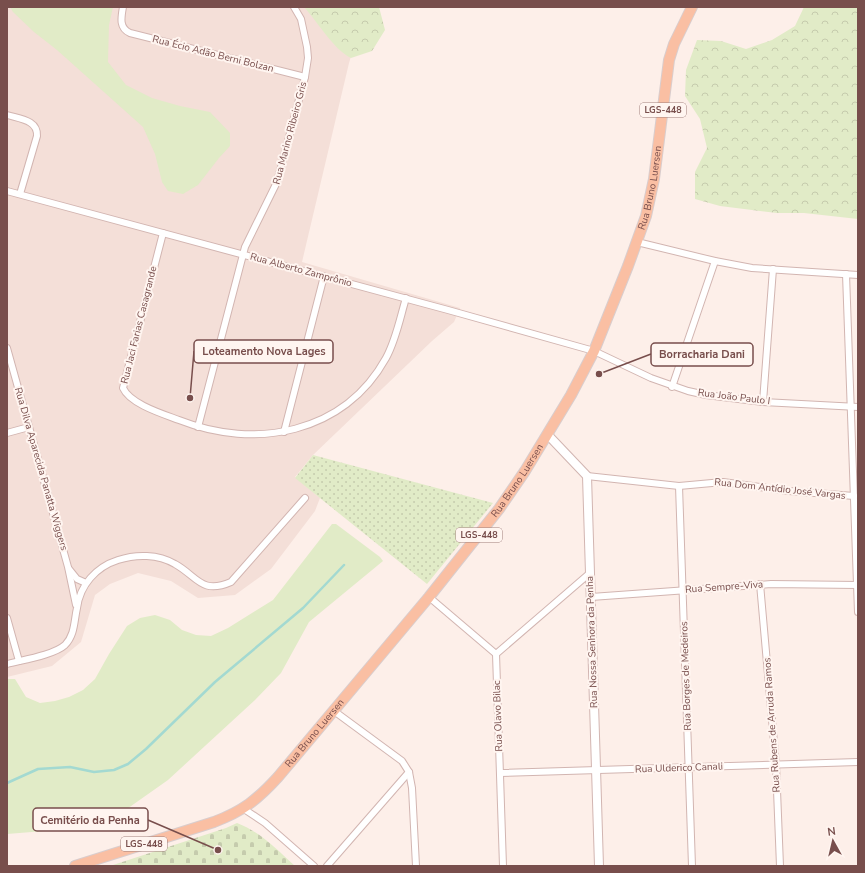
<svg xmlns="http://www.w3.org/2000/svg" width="865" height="873" viewBox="0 0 865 873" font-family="'Nunito Sans',sans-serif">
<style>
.residential{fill:#f4dfd8}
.green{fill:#e1ebc7}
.forest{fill:url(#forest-crowns)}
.cemetery{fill:url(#cemetery-stones)}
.park{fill:url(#park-dots)}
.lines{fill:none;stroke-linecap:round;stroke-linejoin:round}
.stream{stroke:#a3d9d1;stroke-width:2.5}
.minor-casing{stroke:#d2b5b1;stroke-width:8}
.tertiary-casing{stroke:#d2b5b1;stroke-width:10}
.primary-casing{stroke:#d9cdcd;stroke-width:12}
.minor{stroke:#fff;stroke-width:6}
.tertiary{stroke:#fff;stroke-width:8}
.primary{stroke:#fabfa3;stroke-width:10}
.labels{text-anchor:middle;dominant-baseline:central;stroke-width:4;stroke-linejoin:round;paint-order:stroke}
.shield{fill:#fff5f0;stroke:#a0807d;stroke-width:1}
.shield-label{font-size:9px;font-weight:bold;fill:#784e4c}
.street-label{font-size:10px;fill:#784e4c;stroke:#fff5f0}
.leader{fill:none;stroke:#784e4c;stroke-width:1.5}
.callout-dot{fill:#784e4c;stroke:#fff5f0;stroke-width:1.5}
.callout{fill:#fff5f0;stroke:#784e4c;stroke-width:1.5}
.callout-label{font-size:11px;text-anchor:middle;font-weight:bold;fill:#784e4c}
</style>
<defs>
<pattern id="forest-crowns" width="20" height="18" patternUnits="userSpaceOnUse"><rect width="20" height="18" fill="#e1ebc7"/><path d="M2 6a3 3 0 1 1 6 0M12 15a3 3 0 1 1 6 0" fill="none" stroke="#c5cbad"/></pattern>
<pattern id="cemetery-stones" width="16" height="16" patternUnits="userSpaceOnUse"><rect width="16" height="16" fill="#e1ebc7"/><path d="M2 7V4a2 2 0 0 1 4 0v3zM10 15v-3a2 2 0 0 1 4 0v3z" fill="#c5cbad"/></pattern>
<pattern id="park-dots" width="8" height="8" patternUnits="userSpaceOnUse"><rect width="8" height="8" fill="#e1ebc7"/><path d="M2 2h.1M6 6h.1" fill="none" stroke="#c5cbad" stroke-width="1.8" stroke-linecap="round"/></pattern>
</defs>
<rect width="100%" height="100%" fill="#fdefe9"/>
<polygon class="residential" points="7,7 366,7 349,63 302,262 460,308 454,322 432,341 313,455 295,477 320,498 315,511 271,569 235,595 198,598 171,581 138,573 110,584 95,595 81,642 52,666 7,677"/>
<g class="green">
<polygon points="10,7 113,7 109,25 108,62 126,85 152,98 180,106 210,112 230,133 230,146 219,158 198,185 183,194 168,191 162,182 155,154 143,127 57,50 34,32 13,12"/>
<polygon points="332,524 336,524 380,557 383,561 309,622 281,673 255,700 168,780 124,811 97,821 69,829 7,834 7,679 15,679 26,697 40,703 55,701 69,697 83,690 95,679 109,654 127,626 140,618 155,615 170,620 182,630 196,635 211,636 228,628 273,600"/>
</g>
<g class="forest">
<path d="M304,7H379L385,30L372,51L351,58C334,50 317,21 304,7Z"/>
<polygon points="804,7 858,7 858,219 804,213 777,213 720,206 695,199 695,172 707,148 700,119 685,96 686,70 697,40 721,41 746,49 772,40 795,26"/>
</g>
<path class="cemetery" d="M237,823C262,833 275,848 295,866H110L226,828Z"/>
<polygon class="park" points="313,455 493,503 427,584 295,478"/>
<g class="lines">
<polyline class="stream" points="7,783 38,769 70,767 94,772 114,770 128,764 146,749 215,682 303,608 344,565"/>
<g class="minor-casing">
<g id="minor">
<path d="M123,7C121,18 119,28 130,33L305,77"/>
<path d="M7,115C20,119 38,120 37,136L20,194"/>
<polyline points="7,191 448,310 594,351 651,378 688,391 706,395 763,402 858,407"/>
<path d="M163,233L123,388C130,404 163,414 179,420C255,450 344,434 386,358C396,340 400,318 406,298"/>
<polyline points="637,242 715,261 752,268 858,275"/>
<polyline points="846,274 858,612"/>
<polyline points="7,348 68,567 76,605"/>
<polyline points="672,387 715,261"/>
<polyline points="763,402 773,269"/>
<polyline points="198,427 245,247 277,182 305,77 308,58 307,47 301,19 294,7"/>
<polyline points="284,432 324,276"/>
<polyline points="7,433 29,427"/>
<polyline points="587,476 679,486 723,482 789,491 854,496"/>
<polyline points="679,486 692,866"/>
<polyline points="69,569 77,579 86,583"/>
<polyline points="760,584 776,765 780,866"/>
<polyline points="429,597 496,654 503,866"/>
<polyline points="591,597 771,584 858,585"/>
<polyline points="7,618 19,661"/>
<polyline points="496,654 590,573"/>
<path d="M7,664C22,660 54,655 65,645C75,635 74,621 77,608C80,585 96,567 118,560C136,554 158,554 175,564C197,576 201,595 231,582L305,498"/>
<polyline points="334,711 402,761 409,772 412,788 416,866"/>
<polyline points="500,773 858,762"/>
<polyline points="244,809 265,823 314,866"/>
<polyline points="327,866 409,772"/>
</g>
</g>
<g class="tertiary-casing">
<polyline id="tertiary" points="548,435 587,476 599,866"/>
</g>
<g class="primary-casing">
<g id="primary">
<path id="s1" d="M75,866L214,822C243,811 257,800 278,777L429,597L499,509L525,471L571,395L594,351L628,266L646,216L654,179L669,60L674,44L692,7"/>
</g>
</g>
<use href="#minor" class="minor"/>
<use href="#tertiary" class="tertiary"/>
<use href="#primary" class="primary"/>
</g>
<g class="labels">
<g class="shield">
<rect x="640" y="103" width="46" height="14" rx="3"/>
<rect x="456" y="528" width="46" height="14" rx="3"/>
<rect x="121" y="837" width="46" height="14" rx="3"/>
</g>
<g class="shield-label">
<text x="663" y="110">LGS-448</text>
<text x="479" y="535">LGS-448</text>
<text x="144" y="844">LGS-448</text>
</g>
<g class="street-label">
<text transform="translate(213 54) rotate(14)">Rua Écio Adão Berni Bolzan</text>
<text transform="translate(290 133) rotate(-75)">Rua Marino Ribeiro Gris</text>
<text stroke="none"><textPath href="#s1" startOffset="930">Rua Bruno Luersen</textPath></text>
<text transform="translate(301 270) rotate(15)">Rua Alberto Zamprônio</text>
<text transform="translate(139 325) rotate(-76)">Rua Jaci Farias Casagrande</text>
<text transform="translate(734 397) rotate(7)">Rua João Paulo I</text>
<text transform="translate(41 469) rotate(74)">Rua Dilva Aparecida Panatta Wiggers</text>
<text stroke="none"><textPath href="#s1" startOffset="606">Rua Bruno Luersen</textPath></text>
<text transform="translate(780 489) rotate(6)">Rua Dom Antídio José Vargas</text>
<text transform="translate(724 587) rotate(-4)">Rua Sempre-Viva</text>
<text transform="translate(592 642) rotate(-92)">Rua Nossa Senhora da Penha</text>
<text transform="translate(686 676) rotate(-92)">Rua Borges de Medeiros</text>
<text transform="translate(498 716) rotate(-92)">Rua Olavo Bilac</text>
<text transform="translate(772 725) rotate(-94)">Rua Rubens de Arruda Ramos</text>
<text stroke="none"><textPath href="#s1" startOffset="282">Rua Bruno Luersen</textPath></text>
<text transform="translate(679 768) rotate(-2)">Rua Ulderico Canali</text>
</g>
</g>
<path class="leader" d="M190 398L194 351M599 374L651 354M218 850L148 820"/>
<g class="callout-dot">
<circle cx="190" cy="398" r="4"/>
<circle cx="599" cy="374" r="4"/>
<circle cx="218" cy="850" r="4"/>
</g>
<g class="callout">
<rect x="194" y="340" width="139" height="23" rx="4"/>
<rect x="651" y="343" width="102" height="23" rx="4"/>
<rect x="33" y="808" width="115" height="23" rx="4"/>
</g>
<g class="callout-label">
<text x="264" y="355">Loteamento Nova Lages</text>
<text x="702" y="358">Borracharia Dani</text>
<text x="90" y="824">Cemitério da Penha</text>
</g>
<rect width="865" height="873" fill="none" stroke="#784e4c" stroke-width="16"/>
<g transform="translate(833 841) rotate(352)" stroke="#fff5f0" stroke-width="3" paint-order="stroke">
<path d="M0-3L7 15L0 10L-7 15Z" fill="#784e4c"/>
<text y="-6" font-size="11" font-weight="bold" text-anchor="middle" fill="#784e4c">N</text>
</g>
</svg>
